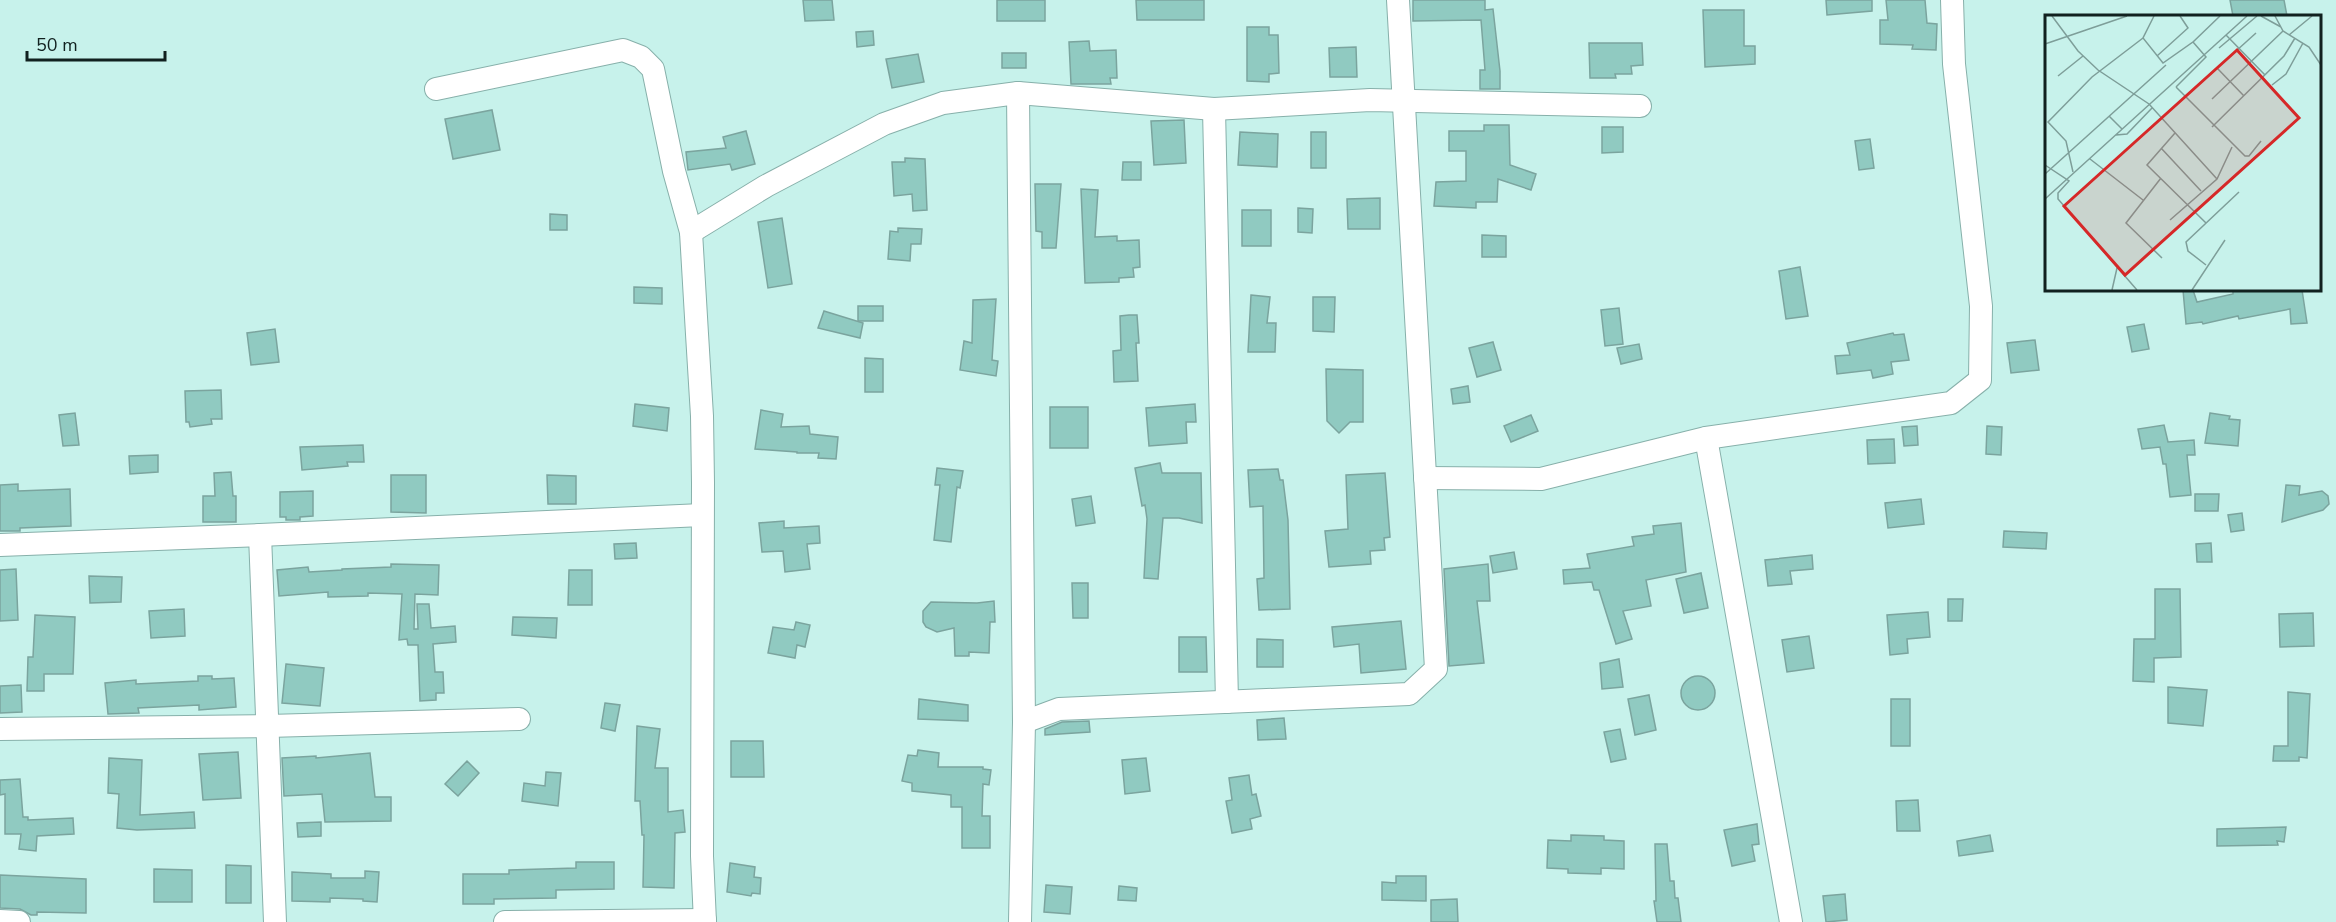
<svg xmlns="http://www.w3.org/2000/svg" width="2336" height="922" viewBox="0 0 2336 922" font-family="'Nunito Sans',sans-serif">
<style>
.building{fill:#90cac1;stroke:#7ba49e;stroke-width:1.5}
.lines{fill:none;stroke-linecap:round;stroke-linejoin:round}
.minor-casing{stroke:#87b0aa;stroke-width:24}
.minor{stroke:#fff;stroke-width:22}
.inset-road{fill:none;stroke:#7e9e99;stroke-width:1.5}
.view{fill:#d62828;fill-opacity:0.15;stroke:#d62828;stroke-width:3}
.inset-edge{fill:none;stroke:#11211f;stroke-width:3}
</style>
<rect width="100%" height="100%" fill="#c7f2eb"/>
<g class="building">
<polygon points="803,0 832,0 834,20 805,21"/>
<rect x="997" y="0" width="48" height="21"/>
<polygon points="1136,0 1204,0 1204,20 1137,20"/>
<polygon points="1413,0 1485,0 1485,10 1493,9 1500,71 1500,89 1480,89 1480,70 1485,70 1481,20 1413,21"/>
<polygon points="1826,0 1872,0 1872,11 1827,15"/>
<polygon points="1886,0 1925,0 1927,23 1937,24 1936,50 1912,49 1913,45 1880,44 1880,20 1888,20"/>
<polygon points="2230,0 2284,0 2287,16 2233,16"/>
<polygon points="1703,10 1744,10 1744,46 1755,46 1755,64 1705,67"/>
<polygon points="1247,27 1269,27 1269,35 1278,35 1279,73 1269,74 1269,82 1247,81"/>
<polygon points="873,31 874,45 857,47 856,32"/>
<polygon points="1089,41 1090,51 1116,50 1117,78 1110,78 1111,84 1071,84 1069,42"/>
<polygon points="1589,43 1642,43 1643,65 1631,66 1632,74 1615,74 1616,78 1590,78"/>
<polygon points="1356,47 1357,77 1330,77 1329,48"/>
<rect x="1002" y="53" width="24" height="15"/>
<polygon points="918,54 924,82 892,88 886,59"/>
<polygon points="492,110 500,150 453,159 445,119"/>
<polygon points="1184,120 1186,163 1154,165 1151,121"/>
<polygon points="1484,125 1509,125 1510,165 1536,174 1531,190 1498,179 1497,202 1476,202 1476,208 1434,206 1436,182 1466,181 1466,151 1449,151 1449,131 1484,131"/>
<polygon points="1602,127 1623,127 1623,152 1602,153"/>
<polygon points="746,131 755,164 732,170 730,164 688,170 686,152 726,148 723,137"/>
<polygon points="1240,132 1278,134 1277,167 1238,165"/>
<rect x="1311" y="132" width="15" height="36"/>
<polygon points="1870,139 1874,168 1859,170 1855,141"/>
<polygon points="905,158 925,159 927,210 913,211 912,194 894,196 892,162 905,162"/>
<polygon points="1123,162 1141,162 1141,180 1122,180"/>
<polygon points="1035,184 1061,184 1056,248 1042,248 1042,232 1036,231"/>
<polygon points="1081,189 1098,190 1095,237 1117,236 1117,241 1139,240 1140,267 1133,268 1134,277 1119,278 1119,282 1085,283"/>
<polygon points="1380,198 1380,229 1348,229 1347,199"/>
<polygon points="1298,208 1313,209 1312,233 1298,232"/>
<rect x="1242" y="210" width="29" height="36"/>
<polygon points="550,214 567,215 567,230 550,230"/>
<polygon points="782,218 792,284 768,288 758,222"/>
<polygon points="898,228 922,229 921,244 911,244 910,261 888,259 890,231 898,232"/>
<polygon points="1482,235 1506,236 1506,257 1482,257"/>
<polygon points="1800,267 1808,316 1786,319 1779,271"/>
<polygon points="634,287 662,288 662,304 634,303"/>
<polygon points="2183,290 2193,290 2197,302 2233,294 2233,290 2302,290 2307,323 2291,324 2290,309 2239,319 2238,316 2203,324 2202,322 2186,324"/>
<polygon points="1251,295 1270,297 1267,323 1276,323 1275,352 1248,352"/>
<polygon points="1313,297 1335,297 1334,332 1313,331"/>
<polygon points="996,299 992,360 998,361 996,376 960,370 964,341 972,343 973,300"/>
<rect x="858" y="306" width="25" height="15"/>
<polygon points="1619,308 1623,344 1605,346 1601,310"/>
<polygon points="824,311 863,323 860,338 818,328"/>
<polygon points="1129,315 1137,315 1139,343 1136,343 1138,381 1114,382 1113,351 1121,350 1120,316"/>
<polygon points="2144,324 2149,349 2132,352 2127,327"/>
<polygon points="275,329 279,362 251,365 247,333"/>
<polygon points="1893,333 1894,335 1904,334 1909,360 1891,362 1893,374 1873,378 1871,370 1837,374 1835,356 1850,355 1847,343"/>
<polygon points="2035,340 2039,370 2011,373 2007,343"/>
<polygon points="1493,342 1501,370 1477,377 1469,348"/>
<polygon points="1639,344 1642,359 1621,364 1617,348"/>
<polygon points="865,358 883,359 883,392 865,392"/>
<polygon points="1326,369 1363,370 1363,422 1350,422 1339,433 1327,421"/>
<polygon points="1468,386 1470,402 1453,404 1451,389"/>
<polygon points="221,390 222,419 211,419 212,424 190,427 189,422 186,422 185,391"/>
<polygon points="635,404 669,408 667,431 633,426"/>
<polygon points="1195,404 1196,422 1186,422 1187,443 1149,446 1146,408"/>
<rect x="1050" y="407" width="38" height="41"/>
<polygon points="761,410 783,414 781,427 809,426 810,434 838,437 836,459 818,458 819,453 797,453 797,452 755,449"/>
<polygon points="75,413 79,445 63,446 59,415"/>
<polygon points="2210,413 2230,416 2229,419 2240,420 2238,446 2205,443"/>
<polygon points="1531,415 1538,431 1511,442 1504,426"/>
<polygon points="2164,425 2168,442 2194,440 2195,455 2187,455 2191,495 2170,497 2166,464 2163,464 2160,447 2142,449 2138,429"/>
<polygon points="1917,426 1918,445 1904,446 1902,427"/>
<polygon points="1987,426 2002,427 2001,455 1986,454"/>
<polygon points="1894,439 1895,463 1868,464 1867,440"/>
<polygon points="363,445 364,462 347,462 348,466 302,470 300,447"/>
<polygon points="158,455 158,472 130,474 129,456"/>
<polygon points="1160,463 1162,473 1201,473 1202,523 1179,518 1163,518 1158,579 1144,578 1147,519 1145,505 1142,506 1135,468"/>
<polygon points="937,468 963,471 960,488 957,487 951,542 934,540 940,485 935,485"/>
<polygon points="1278,469 1280,480 1283,480 1288,520 1290,609 1259,610 1257,579 1264,578 1263,506 1250,507 1248,470"/>
<polygon points="231,472 233,496 236,496 236,522 203,522 203,496 215,496 214,473"/>
<polygon points="1385,473 1390,537 1384,538 1385,550 1370,551 1371,564 1329,567 1325,531 1348,529 1346,475"/>
<polygon points="391,475 426,475 426,513 391,512"/>
<polygon points="547,475 576,476 576,504 548,504"/>
<polygon points="18,484 18,491 70,489 71,526 20,528 20,531 0,531 0,485"/>
<polygon points="2286,485 2300,486 2299,495 2322,491 2328,496 2329,504 2323,510 2282,522"/>
<polygon points="313,491 313,516 300,517 300,520 286,520 286,517 280,517 280,492"/>
<polygon points="2195,494 2219,494 2218,511 2195,511"/>
<polygon points="1091,496 1095,523 1076,526 1072,499"/>
<polygon points="1921,499 1924,524 1888,528 1885,503"/>
<polygon points="2242,513 2244,530 2231,532 2228,515"/>
<polygon points="784,521 784,528 819,526 820,543 807,544 810,569 785,572 783,551 762,552 759,523"/>
<polygon points="1681,523 1686,572 1646,580 1651,606 1623,611 1632,639 1616,644 1599,590 1594,590 1592,582 1564,584 1563,570 1590,568 1587,554 1634,546 1632,537 1654,534 1653,526"/>
<polygon points="2004,531 2047,533 2046,549 2003,547"/>
<polygon points="636,543 637,558 615,559 614,544"/>
<polygon points="2211,543 2212,562 2197,562 2196,544"/>
<polygon points="1514,552 1517,569 1493,573 1490,556"/>
<polygon points="1812,555 1813,569 1790,571 1792,584 1768,586 1765,560"/>
<polygon points="391,564 439,565 438,595 415,594 414,629 418,629 417,604 429,604 431,628 455,626 456,642 433,644 435,672 443,672 444,693 436,693 436,700 420,701 418,645 408,645 407,639 399,640 402,594 368,593 368,596 328,597 328,592 279,596 277,570 308,567 309,572 342,570 342,569 391,567"/>
<polygon points="1488,564 1490,601 1477,601 1484,663 1449,666 1444,569"/>
<polygon points="16,569 18,620 0,621 0,570"/>
<polygon points="569,570 592,570 592,605 568,605"/>
<polygon points="1701,573 1708,608 1684,613 1676,579"/>
<polygon points="89,576 122,577 121,602 90,603"/>
<polygon points="1072,583 1088,583 1088,618 1073,618"/>
<polygon points="2155,589 2180,589 2181,657 2154,658 2154,682 2133,681 2134,639 2155,639"/>
<polygon points="1948,599 1963,599 1962,621 1948,621"/>
<polygon points="994,601 995,622 990,622 989,653 969,652 969,656 955,656 954,628 937,632 926,627 923,622 923,611 931,602 977,603"/>
<polygon points="184,609 185,636 151,638 149,611"/>
<polygon points="1928,612 1930,637 1907,639 1908,653 1890,655 1887,615"/>
<polygon points="2313,613 2314,646 2280,647 2279,614"/>
<polygon points="35,615 75,617 73,674 44,674 44,691 27,691 28,657 33,657"/>
<polygon points="513,617 557,618 556,638 512,635"/>
<polygon points="1401,621 1406,669 1361,673 1359,644 1334,647 1332,627"/>
<polygon points="796,622 810,625 805,647 797,645 795,658 768,653 773,627 794,630"/>
<polygon points="1809,636 1814,668 1787,672 1782,640"/>
<polygon points="1179,637 1206,637 1207,672 1179,672"/>
<polygon points="1257,639 1283,640 1283,667 1257,667"/>
<polygon points="1619,659 1623,687 1602,689 1600,663"/>
<polygon points="286,664 324,668 320,706 282,703"/>
<polygon points="198,676 212,676 212,679 234,678 236,707 199,710 199,705 138,708 139,713 108,714 105,683 136,680 136,684 198,681"/>
<circle cx="1698" cy="693" r="17"/>
<polygon points="21,685 22,712 0,713 0,686"/>
<polygon points="2168,687 2207,690 2203,726 2168,723"/>
<polygon points="2288,692 2310,694 2307,758 2299,757 2299,761 2273,761 2274,746 2288,746"/>
<polygon points="1649,695 1656,730 1635,735 1628,699"/>
<polygon points="919,699 968,705 968,721 918,719"/>
<rect x="1891" y="699" width="19" height="47"/>
<polygon points="605,703 620,705 615,731 601,728"/>
<polygon points="1284,718 1286,739 1258,740 1257,720"/>
<polygon points="1089,721 1090,732 1045,735 1045,729 1062,722"/>
<polygon points="637,726 660,729 655,768 668,768 668,812 683,810 685,832 675,833 674,888 643,887 644,835 642,835 640,801 635,801"/>
<polygon points="1620,729 1626,759 1611,762 1604,732"/>
<polygon points="731,741 763,741 764,777 731,777"/>
<polygon points="918,750 939,753 938,767 983,767 983,769 991,770 989,785 983,784 982,816 990,816 990,848 962,848 962,807 951,807 951,795 912,791 912,783 902,781 908,755 917,756"/>
<polygon points="238,752 241,798 203,800 199,754"/>
<polygon points="370,753 375,797 391,797 391,821 325,822 322,794 284,796 282,758 316,756 316,758"/>
<polygon points="109,758 142,760 140,815 194,812 195,828 137,830 117,828 119,794 108,793"/>
<polygon points="1146,758 1150,791 1125,794 1122,760"/>
<polygon points="467,761 479,773 458,796 445,784"/>
<polygon points="546,772 561,773 558,806 522,801 524,783 545,786"/>
<polygon points="1249,775 1252,795 1256,794 1261,816 1250,819 1252,829 1232,833 1226,801 1232,800 1229,778"/>
<polygon points="20,779 23,817 28,817 28,820 73,818 74,834 37,836 36,851 19,849 21,834 5,834 5,794 0,795 0,780"/>
<polygon points="1918,800 1920,831 1897,831 1896,801"/>
<polygon points="321,822 321,836 298,837 297,823"/>
<polygon points="1757,824 1759,844 1752,845 1755,861 1732,866 1724,830"/>
<polygon points="2286,827 2284,842 2277,841 2278,845 2217,846 2217,829"/>
<polygon points="1571,835 1604,836 1604,840 1624,841 1624,869 1601,868 1601,874 1568,873 1568,869 1547,868 1548,840 1571,841"/>
<polygon points="1990,835 1993,851 1959,856 1957,841"/>
<polygon points="1655,844 1667,844 1670,881 1674,881 1675,898 1678,898 1681,922 1657,922 1654,901 1656,901"/>
<polygon points="576,862 614,862 614,889 556,890 556,898 494,899 494,904 463,904 463,874 509,874 509,870 576,868"/>
<polygon points="730,863 755,867 754,877 761,878 760,894 752,893 751,896 727,892"/>
<polygon points="226,865 251,866 251,903 226,903"/>
<polygon points="154,869 192,870 192,902 154,902"/>
<polygon points="365,871 379,872 377,902 363,901 363,899 330,898 330,902 292,901 292,872 331,874 331,878 365,878"/>
<polygon points="0,875 86,879 86,913 37,912 37,915 31,915 20,909 0,908"/>
<polygon points="1396,876 1426,876 1426,901 1382,900 1382,882 1396,883"/>
<polygon points="1046,885 1072,887 1070,914 1044,912"/>
<polygon points="1119,886 1137,888 1136,901 1118,900"/>
<polygon points="1845,894 1847,920 1826,922 1823,896"/>
<polygon points="1457,899 1458,922 1431,922 1431,900"/>
</g>
<g class="lines">
<g class="minor-casing">
<g id="minor">
<polyline points="436,89 623,50 641,57 653,69 674,171 691,232 697,334 702,416 703,483 702,856 705,922"/>
<polyline points="1018,93 1024,722 1020,922"/>
<polyline points="1214,109 1227,702"/>
<polyline points="691,232 766,186 884,124 943,103 1018,93 1214,109 1370,100 1640,106"/>
<polyline points="1706,438 1791,922"/>
<polyline points="1425,478 1541,479 1706,438 1951,403 1980,380 1981,306 1954,64 1952,0"/>
<polyline points="260,535 275,922"/>
<polyline points="0,545 260,535 702,515"/>
<polyline points="1024,722 1059,709 1409,694 1436,669 1398,0"/>
<polyline points="0,729 268,726 519,719"/>
<polyline points="0,921 19,922"/>
<polyline points="505,922 705,920"/>
</g>
</g>
<use href="#minor" class="minor"/>
</g>
<g transform="translate(2045 15)">
<rect width="276" height="276" fill="#c7f2eb"/>
<path class="inset-road" d="M7,1L33,36L53,55L104,89L172,164M109,1L98,23L118,48L148,27L161,42L131,72M216,1L236,12M230,1L238,16L264,32L276,50M181,20L220,60M244,20L267,1M148,27L175,1M0,29L82,1M174,33L212,1M112,41L143,13L135,1M172,53L199,81M13,61L38,41M227,70L241,59L258,28M131,72L200,141H204L216,126M140,82L211,18M167,84L238,16M64,101L77,114M167,112L239,41L250,23M130,118L102,150L161,208M71,120L82,119L107,93M116,133L156,176M45,144L98,185M0,150L24,166L13,178V184L92,275M28,157L21,126L3,107L47,62L98,23M0,159L121,50M116,163L81,208L117,243M0,184L202,1M125,205L172,164L187,132M161,250L143,236L141,227L194,177M67,275L72,253M147,275L180,225"/>
<path class="view" d="M192,35L254,103L80,260L19,191Z"/>
<rect width="276" height="276" class="inset-edge"/>
</g>
<path d="M27 51v9h138v-9" fill="none" stroke="#11211f" stroke-width="3"/>
<text x="36" y="51" font-size="18" fill="#11211f" stroke="#c7f2eb" stroke-width="4.5" paint-order="stroke">50 m</text>
</svg>
